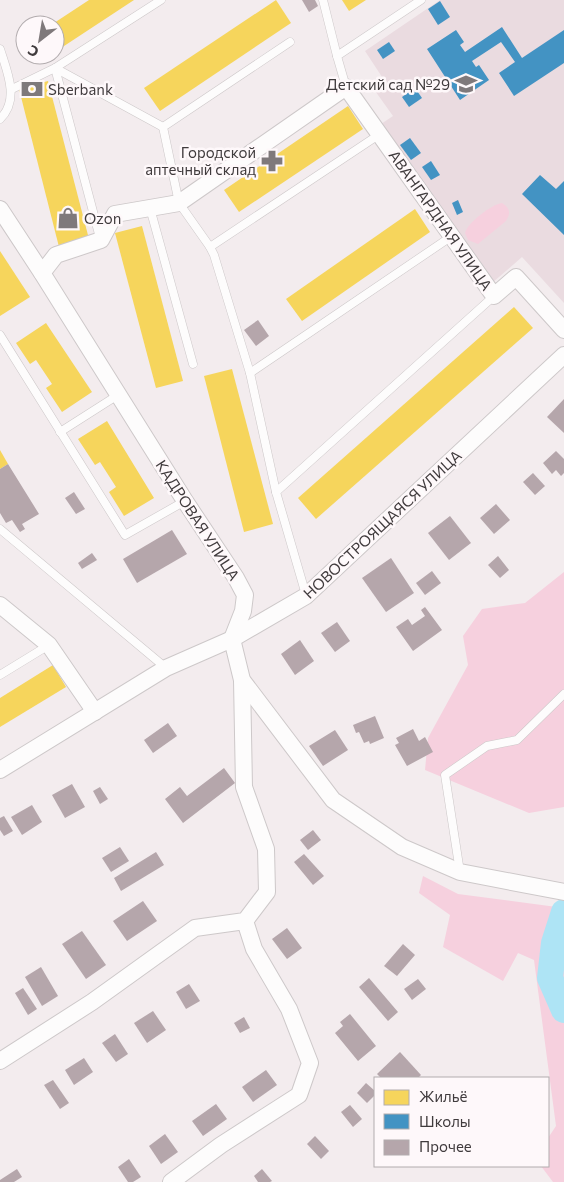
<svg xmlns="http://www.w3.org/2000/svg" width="564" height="1182" viewBox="0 0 564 1182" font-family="Commissioner,sans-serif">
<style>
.built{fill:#eadbe0}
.green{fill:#f6d0de}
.homes{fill:#f6d55c}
.schools{fill:#4393c3}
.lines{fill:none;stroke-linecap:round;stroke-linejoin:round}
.river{stroke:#aee4f5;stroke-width:26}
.building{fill:#b5a6ab}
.service-casing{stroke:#cdc8c9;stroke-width:9}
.minor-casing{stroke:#cdc8c9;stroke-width:18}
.service{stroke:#fdfcfc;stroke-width:8}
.minor{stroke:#fdfcfc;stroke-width:16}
.labels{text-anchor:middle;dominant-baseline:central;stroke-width:5;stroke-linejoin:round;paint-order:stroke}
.poi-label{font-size:15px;fill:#403b3d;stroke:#fef8fa;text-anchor:end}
.street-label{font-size:15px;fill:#403b3d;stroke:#fef8fa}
</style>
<rect width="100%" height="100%" fill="#f3ecee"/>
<polygon class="built" points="440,0 564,0 564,303 522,257 492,283 381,124 393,116 373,88 384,80 365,51"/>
<g class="green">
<path d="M502,203C510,208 511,213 506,221L478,244L468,240L465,233C467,223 492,204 502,203Z"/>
<polygon points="564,572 564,807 529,813 425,770 428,738 468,665 463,636 482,609 525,603"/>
<polygon points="423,876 458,894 564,908 564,1182 553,1182 541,1166 548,1166 548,1138 556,1126 534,960 518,953 503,981 443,947 450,915 419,893"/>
</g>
<g class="homes">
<polygon points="89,0 134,0 58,50 55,46 55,25 51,25"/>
<polygon points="276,0 291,23 160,111 144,88"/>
<polygon points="342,0 366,0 349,11"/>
<polygon points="48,81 89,239 59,247 19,89"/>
<polygon points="348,106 363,129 239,212 224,190"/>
<polygon points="415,209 430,232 302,321 286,299"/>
<polygon points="142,226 183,381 156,388 115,233"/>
<polygon points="0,251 30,297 0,316"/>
<polygon points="514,307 533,328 316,519 298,498"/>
<polygon points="46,323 92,392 62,412 46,388 52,384 36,360 30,364 16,343"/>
<polygon points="232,369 273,524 244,532 204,376"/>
<polygon points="107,421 154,498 124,516 109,492 116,487 100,462 95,465 78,439"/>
<polygon points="0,450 8,464 0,469"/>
<polygon points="53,665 66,687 0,727 0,698"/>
</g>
<g class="schools">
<polygon points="440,1 450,17 438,25 428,9"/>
<polygon points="502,27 522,58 564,30 564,63 514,96 499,73 515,62 501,42 472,61 476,67 479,65 489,80 460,100 427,49 456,30 464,42 460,45 465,52"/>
<polygon points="389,42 395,51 383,59 377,50"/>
<polygon points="415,88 422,98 409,107 402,97"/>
<polygon points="410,138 421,153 411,160 400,145"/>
<polygon points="431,161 440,175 431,180 422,167"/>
<polygon points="540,175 556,189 564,181 564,235 522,194"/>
<polygon points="458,200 463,212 457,215 452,203"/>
</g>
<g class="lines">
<polyline class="river" points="564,912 554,943 550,978 564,1010"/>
</g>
<g class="building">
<polygon points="302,0 315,0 318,6 309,12"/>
<polygon points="258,320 269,336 256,346 244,330"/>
<polygon points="564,399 564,433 547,417"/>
<polygon points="556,451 564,459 564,473 561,476 556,470 552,474 543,463"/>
<polygon points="8,464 39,514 22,524 25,529 20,532 12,520 6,523 0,513 0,469"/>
<polygon points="533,473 545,486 535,495 523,482"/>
<polygon points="74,492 85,509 76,514 65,498"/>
<polygon points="496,504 510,520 494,534 480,518"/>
<polygon points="450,516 471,543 449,560 428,533"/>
<polygon points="172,530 187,554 137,583 123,559"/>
<polygon points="92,553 97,560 82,569 78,563"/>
<polygon points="498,556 509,570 500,578 488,565"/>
<polygon points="391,558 414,593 386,612 362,578"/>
<polygon points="432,571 441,583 425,595 416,583"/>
<polygon points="425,607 442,630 413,651 396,627 408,619 412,625 425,616 421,610"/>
<polygon points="337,622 350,641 335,652 321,633"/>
<polygon points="300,640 314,661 295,675 281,654"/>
<polygon points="375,716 384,738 370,744 369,741 364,743 359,732 356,733 353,725"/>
<polygon points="168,723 177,736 153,753 144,740"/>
<polygon points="413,729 419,741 425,737 433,752 407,766 395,745 399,743 396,738"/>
<polygon points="335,730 348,750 323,766 309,746"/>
<polygon points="224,768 235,783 183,823 165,799 180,787 187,796"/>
<polygon points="72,784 85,807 65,818 52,795"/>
<polygon points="100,787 108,799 100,804 93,791"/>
<polygon points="32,805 42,822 22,835 11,817"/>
<polygon points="4,816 13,831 4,836 0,830 0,818"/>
<polygon points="313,830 321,840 308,850 300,840"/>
<polygon points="120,847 129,861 111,872 102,858"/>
<polygon points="156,852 164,865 121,891 114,878"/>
<polygon points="304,854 324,876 313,885 294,862"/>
<polygon points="143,901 157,921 127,941 113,921"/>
<polygon points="287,928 302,948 287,959 272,939"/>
<polygon points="82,931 106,965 86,979 62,944"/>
<polygon points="403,944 415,955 397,976 384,966"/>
<polygon points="41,967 58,996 42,1006 25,977"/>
<polygon points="369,978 398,1012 388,1021 359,987"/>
<polygon points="418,979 426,989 412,1000 404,989"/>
<polygon points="189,984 200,1001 186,1009 176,992"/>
<polygon points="23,988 37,1009 28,1015 15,993"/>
<polygon points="153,1011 166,1030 147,1043 134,1023"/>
<polygon points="350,1014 376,1046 358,1061 335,1033 343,1026 340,1022"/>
<polygon points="244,1017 250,1028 240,1033 234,1023"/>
<polygon points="115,1034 128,1054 116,1062 102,1043"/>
<polygon points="400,1052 421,1075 418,1078 381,1078 377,1074"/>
<polygon points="84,1058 93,1072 74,1085 65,1070"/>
<polygon points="266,1070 277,1085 253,1102 242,1087"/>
<polygon points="53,1080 69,1103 60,1109 44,1085"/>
<polygon points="366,1083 375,1091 375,1095 367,1103 357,1093"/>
<polygon points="216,1104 227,1119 203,1136 192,1121"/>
<polygon points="350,1105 362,1119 353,1127 341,1112"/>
<polygon points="165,1134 178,1152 161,1164 149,1146"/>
<polygon points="315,1136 329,1151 321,1159 307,1144"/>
<polygon points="129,1159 141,1177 133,1182 128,1182 118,1167"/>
<polygon points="17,1169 22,1177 14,1182 0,1182 0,1180"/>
<polygon points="262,1169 272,1181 270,1182 258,1182 254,1176"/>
</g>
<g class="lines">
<g class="service-casing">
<g id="service">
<polyline points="323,0 337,56"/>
<path d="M0,49C7,71 20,100 0,119"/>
<polyline points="346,87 337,56 421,0"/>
<polyline points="12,89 55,68 163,127"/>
<polyline points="150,208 193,364"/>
<polyline points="100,238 55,68 161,0"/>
<polyline points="210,247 380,134"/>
<polyline points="0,335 125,535 185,501"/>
<polyline points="250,373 452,236"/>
<polyline points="60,432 118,395"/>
<polyline points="276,492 250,373 214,255 210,247 179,203 163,127 290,42"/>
<polyline points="0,529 166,668"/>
<polyline points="306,595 276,492 494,296"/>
<polyline points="0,675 49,645"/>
<polyline points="460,872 445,775 487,746 517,740 564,694"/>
</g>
</g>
<g class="minor-casing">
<g id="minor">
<polyline points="0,209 42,273 185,501 236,578 245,595 243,611 232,639 242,680 333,800 402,847 460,872 564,892"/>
<polyline points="42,273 56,255 101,240 115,214 179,203 346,87 494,296 516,277 564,330"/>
<polyline points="0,605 49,645 95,712"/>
<polyline points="0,770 166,668 232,639 306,596 564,355"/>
<polyline points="0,1061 92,1002 195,928 245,921 267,892 266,849 244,787 242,680"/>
<polyline points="171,1182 221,1145 299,1095 310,1063 289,1009 254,949 245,921"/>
</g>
</g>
<use href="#service" class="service"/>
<use href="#minor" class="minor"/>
</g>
<defs>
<g id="school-bare" transform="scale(1.725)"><path d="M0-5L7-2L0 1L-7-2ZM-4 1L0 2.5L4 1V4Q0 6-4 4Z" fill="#7f797b" stroke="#fef8fa" stroke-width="2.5" paint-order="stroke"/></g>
<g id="bank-bare" transform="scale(1.725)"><path d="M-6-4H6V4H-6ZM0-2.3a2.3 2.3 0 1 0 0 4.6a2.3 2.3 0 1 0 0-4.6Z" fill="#7f797b" stroke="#fef8fa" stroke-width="2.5" paint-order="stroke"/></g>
<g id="pharmacy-bare" transform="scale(1.725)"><path d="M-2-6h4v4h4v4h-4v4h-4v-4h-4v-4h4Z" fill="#7f797b" stroke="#fef8fa" stroke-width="2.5" paint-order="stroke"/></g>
<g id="shop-bare" transform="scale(1.725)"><path d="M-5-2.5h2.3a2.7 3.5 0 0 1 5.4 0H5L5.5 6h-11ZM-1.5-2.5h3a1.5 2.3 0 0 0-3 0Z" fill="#7f797b" stroke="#fef8fa" stroke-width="2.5" paint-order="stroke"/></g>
</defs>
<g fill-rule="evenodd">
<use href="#school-bare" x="466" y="84"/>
<use href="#bank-bare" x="32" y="89"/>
<use href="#pharmacy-bare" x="272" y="161"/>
<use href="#shop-bare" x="68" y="218"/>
</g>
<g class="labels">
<g class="poi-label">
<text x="450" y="84">Детский сад №29</text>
<text x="48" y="89" text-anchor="start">Sberbank</text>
<text x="256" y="152">Городской<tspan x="256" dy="17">аптечный склад</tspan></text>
<text x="84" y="218" text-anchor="start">Ozon</text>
</g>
<g class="street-label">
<text transform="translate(441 220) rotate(55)">АВАНГАРДНАЯ УЛИЦА</text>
<text transform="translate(198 520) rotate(57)">КАДРОВАЯ УЛИЦА</text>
<text transform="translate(382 524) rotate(-43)">НОВОСТРОЯЩАЯСЯ УЛИЦА</text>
</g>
</g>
<rect x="374" y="1077" width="175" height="90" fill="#fef8fa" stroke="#b2acae"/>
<rect x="384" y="1090" width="25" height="15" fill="#f6d55c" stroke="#b2acae"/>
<text x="419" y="1102" font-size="15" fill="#403b3d">Жильё</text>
<rect x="384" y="1114" width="25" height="15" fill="#4393c3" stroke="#b2acae"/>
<text x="419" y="1127" font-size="15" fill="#403b3d">Школы</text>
<rect x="384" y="1140" width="25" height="15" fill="#b5a6ab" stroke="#b2acae"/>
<text x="419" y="1152" font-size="15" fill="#403b3d">Прочее</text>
<g transform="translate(40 40) rotate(211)"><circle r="24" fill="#fef8fa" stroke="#b2acae"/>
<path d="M0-4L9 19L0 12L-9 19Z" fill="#7f797b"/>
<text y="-8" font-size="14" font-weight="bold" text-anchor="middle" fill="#403b3d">С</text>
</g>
</svg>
